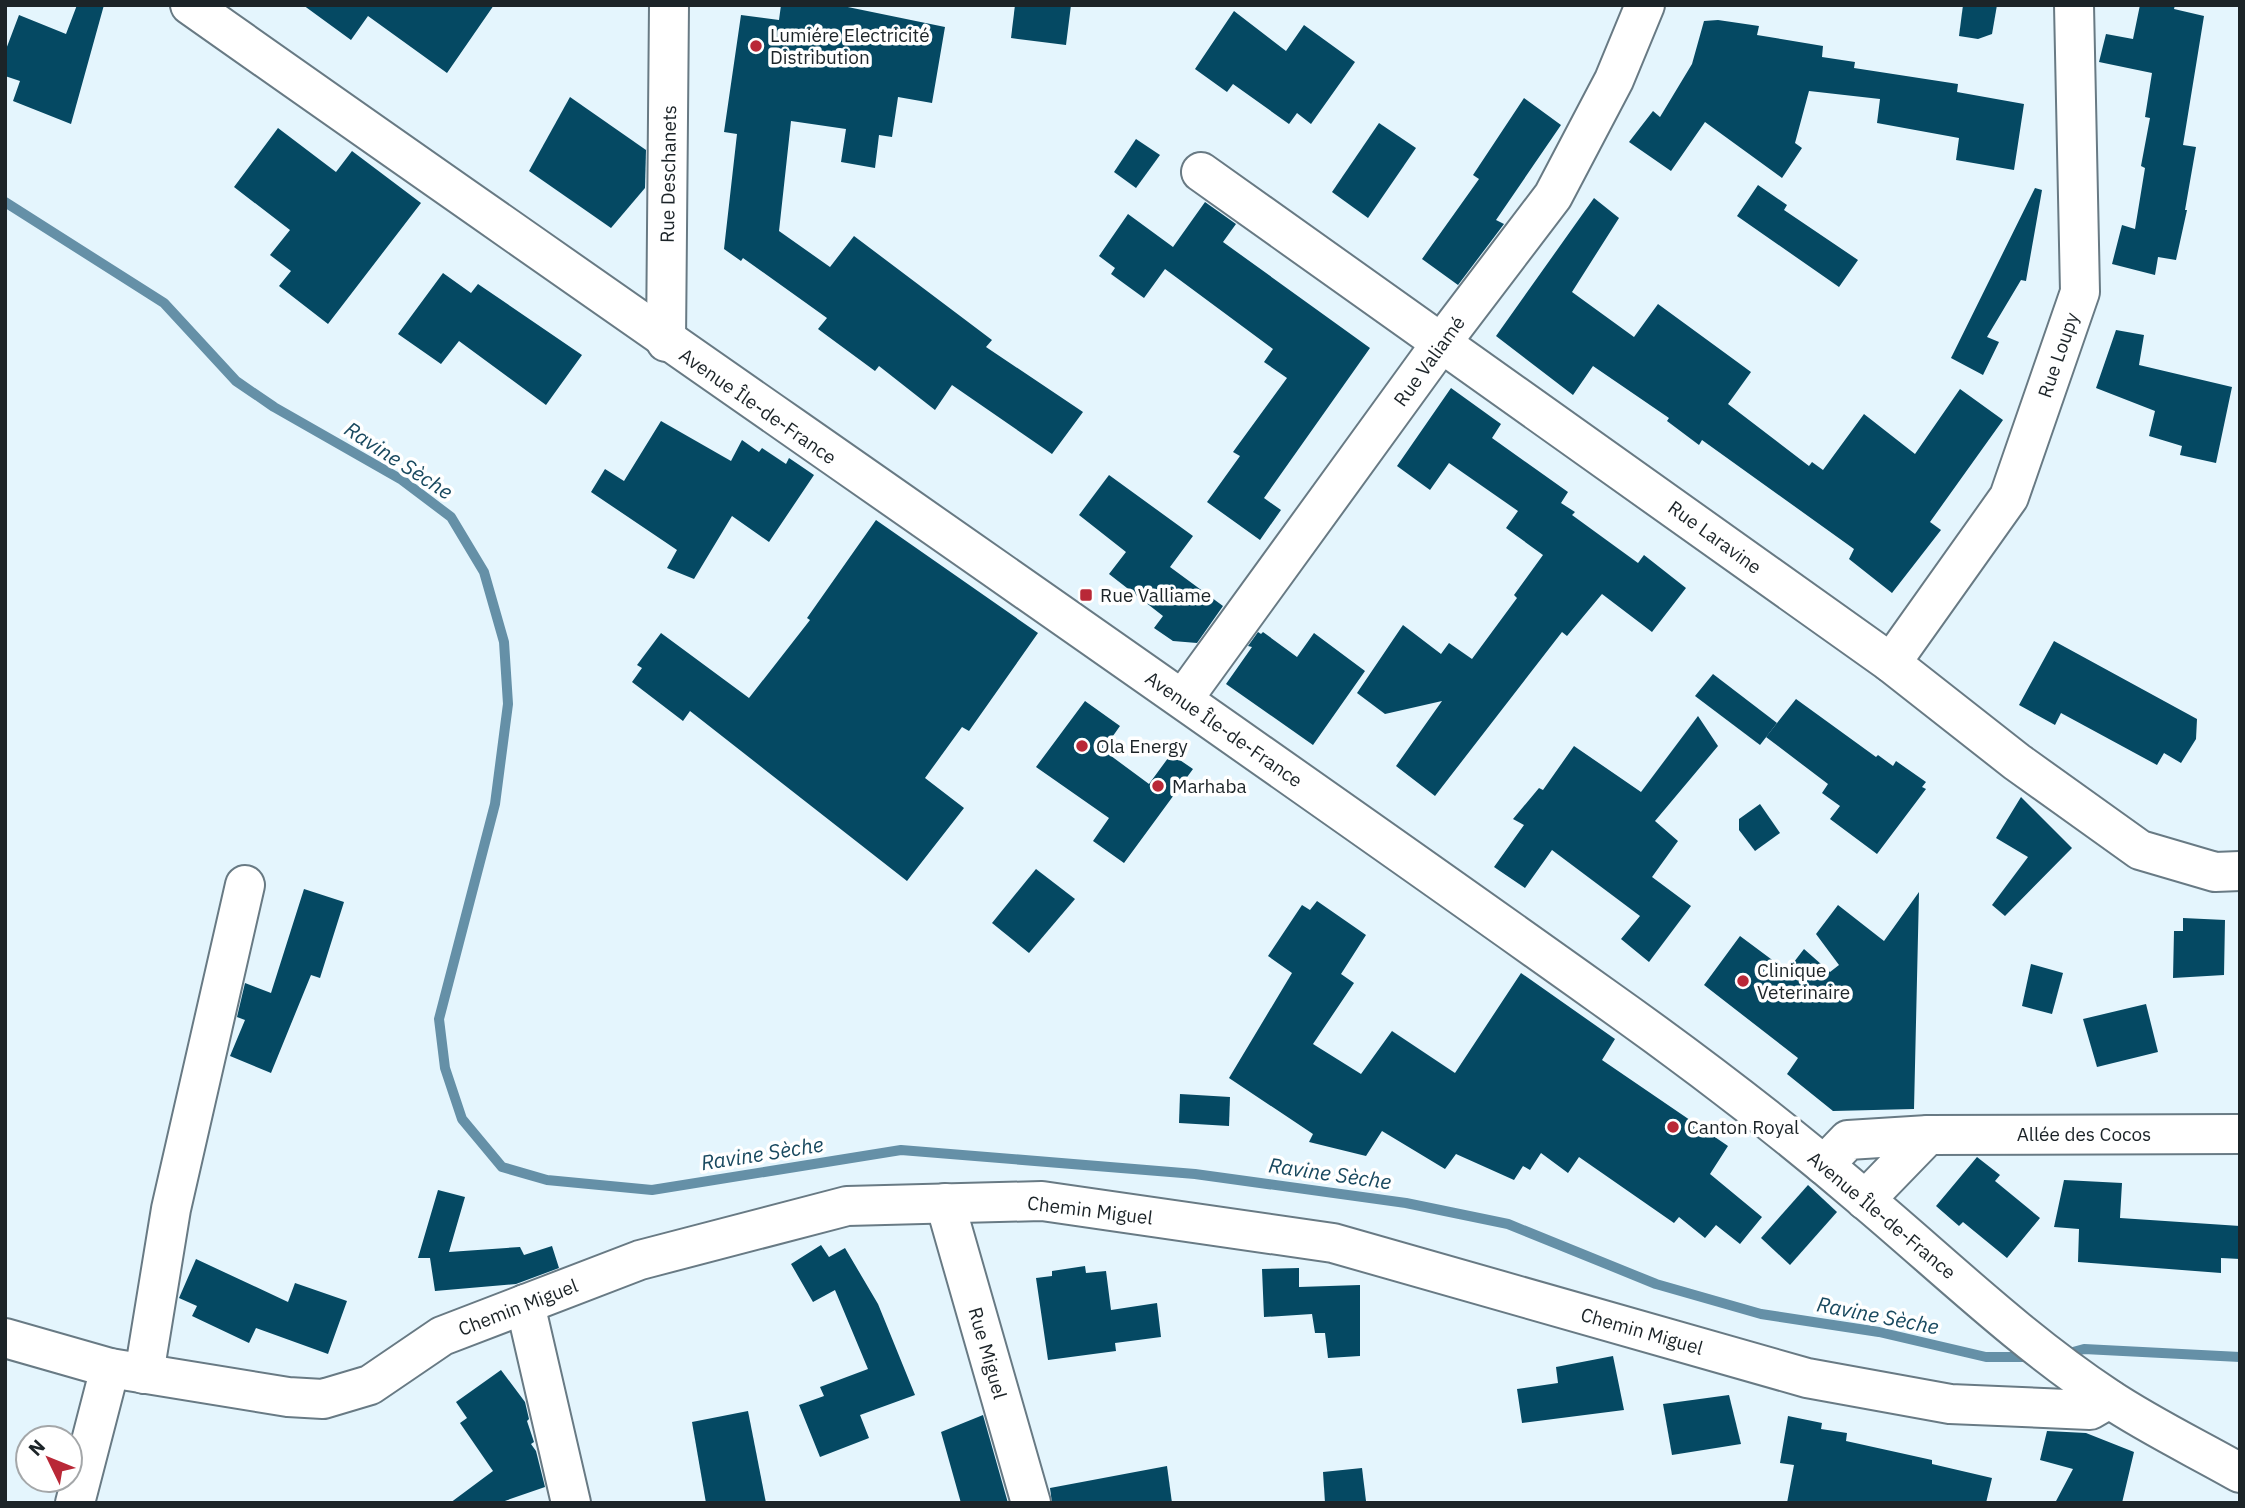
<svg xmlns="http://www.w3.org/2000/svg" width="2245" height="1508" viewBox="0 0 2245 1508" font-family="'IBM Plex Sans',sans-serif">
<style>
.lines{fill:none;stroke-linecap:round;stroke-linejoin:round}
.stream{stroke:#6590a7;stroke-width:10}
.building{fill:#054963}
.minor-casing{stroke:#687a84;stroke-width:42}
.minor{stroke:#fff;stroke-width:38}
.poi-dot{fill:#b92837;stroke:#fff;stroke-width:2.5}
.labels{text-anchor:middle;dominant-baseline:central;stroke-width:7;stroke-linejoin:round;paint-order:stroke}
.poi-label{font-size:19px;fill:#1c2428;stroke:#fff;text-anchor:start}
.street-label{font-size:19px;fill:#1c2428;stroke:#fff}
.water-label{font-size:21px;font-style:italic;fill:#19495f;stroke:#fff}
</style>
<rect width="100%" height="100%" fill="#e4f5fd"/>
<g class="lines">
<g class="stream">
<polyline points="5,202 164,303 236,381 274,407 402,480 451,517 484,572 504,642 508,704 495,804 439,1019 445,1068 462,1119 502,1167 547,1180 652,1190 901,1150 1195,1174 1406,1203 1508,1224 1656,1284 1761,1314 1879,1332 1986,1357 2032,1357"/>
<polyline points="2062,1355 2084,1349 2240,1357"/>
</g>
</g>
<g class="building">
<polygon points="77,5 104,5 71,124 13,101 20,81 5,76 5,52 19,15 66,34"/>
<polygon points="303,5 494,5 447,73 368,16 351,40"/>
<polygon points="781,5 838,5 945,27 932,103 898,97 892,137 879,135 875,168 841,162 846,129 791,121 779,231 830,267 854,236 992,340 986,347 1083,412 1052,454 952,385 935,410 879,366 875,371 818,329 827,318 743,258 741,261 724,249 737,134 724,132 741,15 779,20"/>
<polygon points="1015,5 1071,5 1066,45 1011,38"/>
<polygon points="1963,5 1997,5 1992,34 1978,39 1959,36"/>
<polygon points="2140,5 2175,5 2174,9 2204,16 2183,145 2196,147 2185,210 2187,210 2176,260 2158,257 2155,275 2112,264 2122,225 2135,229 2145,168 2141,166 2150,118 2145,117 2152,73 2099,62 2106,34 2133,39"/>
<polygon points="1234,11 1286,51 1304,25 1355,62 1311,124 1297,113 1289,124 1233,84 1227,92 1195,69"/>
<polygon points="1718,20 1759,26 1757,35 1823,46 1822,57 1855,62 1854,68 1958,84 1957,92 2024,104 2014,170 1956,160 1959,138 1877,123 1880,99 1809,91 1795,143 1802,148 1782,178 1705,122 1671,171 1629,142 1653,111 1660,117 1692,64 1704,21"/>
<polygon points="570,97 646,150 645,188 611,228 529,171"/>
<polygon points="1524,98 1561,125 1496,220 1504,224 1458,285 1422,259 1479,179 1473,175"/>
<polygon points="1379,123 1416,148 1368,218 1332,192"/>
<polygon points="278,128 336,172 352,151 421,203 328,324 279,286 291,271 270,255 290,230 234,187"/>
<polygon points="1136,139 1160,155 1136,188 1114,172"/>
<polygon points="1758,185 1787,205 1784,210 1858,260 1839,287 1737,216"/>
<polygon points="2035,188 2042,190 2026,281 2021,280 1987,337 1999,342 1983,375 1951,358"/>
<polygon points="1594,198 1619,218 1572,292 1634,337 1658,304 1751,372 1728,404 1809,466 1812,462 1823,470 1864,414 1915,454 1960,389 2003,420 1930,522 1941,530 1892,593 1849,559 1854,549 1702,440 1699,445 1667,421 1669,418 1593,366 1573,395 1496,336"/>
<polygon points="1205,202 1236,224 1223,242 1370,348 1264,498 1281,510 1260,540 1207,502 1240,456 1233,452 1287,378 1264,362 1273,349 1165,269 1144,298 1111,274 1115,268 1099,256 1128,214 1173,247"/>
<polygon points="443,273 471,293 478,284 582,355 546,405 459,341 441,364 398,334"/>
<polygon points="2116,330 2144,335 2139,365 2232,387 2216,463 2180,455 2182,446 2149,436 2155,411 2096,388"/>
<polygon points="1451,388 1501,424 1492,438 1568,492 1561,503 1575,512 1572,515 1638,563 1644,555 1686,588 1652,632 1602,594 1567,636 1562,632 1435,796 1396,766 1442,701 1385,714 1357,693 1403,625 1441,654 1449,643 1472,659 1517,598 1514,595 1543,555 1506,528 1518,511 1449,463 1430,490 1397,466"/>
<polygon points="661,421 731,461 742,440 759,452 762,448 786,464 789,458 814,475 769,542 732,516 694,579 667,568 677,550 591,492 605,469 624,481"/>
<polygon points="1109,475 1193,536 1170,567 1223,606 1197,643 1173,641 1154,628 1163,616 1109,574 1126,552 1079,515"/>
<polygon points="876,520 1038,633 969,731 962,727 925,778 964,808 907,881 690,711 683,721 632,682 642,668 637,665 661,633 749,698 810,620 807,618"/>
<polygon points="1258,632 1261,634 1263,632 1297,657 1314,633 1365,671 1313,745 1226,684 1252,647 1248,646"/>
<polygon points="2054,641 2197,719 2196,739 2181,763 2164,753 2157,765 2061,713 2055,725 2019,705"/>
<polygon points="1713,674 1777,723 1760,745 1695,696"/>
<polygon points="1796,699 1876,757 1878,755 1893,766 1896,761 1926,782 1922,787 1926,789 1877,854 1830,819 1840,806 1822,793 1828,784 1766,737"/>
<polygon points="1085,701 1120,726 1103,750 1149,784 1171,754 1193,769 1124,863 1093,841 1109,818 1036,767"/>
<polygon points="1698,716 1718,746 1655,821 1678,841 1652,877 1691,906 1649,962 1621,939 1640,916 1552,850 1525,888 1494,867 1524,825 1513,819 1539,788 1543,790 1574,746 1641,792"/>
<polygon points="2021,797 2072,848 2005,916 1992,905 2028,857 1996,838"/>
<polygon points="1760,804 1780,833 1755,851 1739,830 1739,819"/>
<polygon points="1036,869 1075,899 1029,953 992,923"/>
<polygon points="304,889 344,902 320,978 311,975 271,1073 230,1056 245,1020 237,1017 245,983 271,993"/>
<polygon points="1919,892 1914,1109 1833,1111 1787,1074 1798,1058 1704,985 1740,936 1787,971 1804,949 1830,972 1839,965 1816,934 1838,905 1884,941"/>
<polygon points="1317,901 1366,935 1341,974 1354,983 1313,1044 1361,1074 1392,1031 1455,1073 1521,973 1615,1039 1602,1060 1728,1146 1710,1174 1762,1217 1740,1244 1716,1225 1705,1238 1679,1217 1674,1223 1579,1157 1568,1173 1541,1153 1530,1170 1523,1166 1514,1180 1456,1154 1445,1169 1382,1131 1366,1156 1309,1142 1313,1134 1229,1078 1292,973 1268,956 1302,905 1310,910"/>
<polygon points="2183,918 2225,920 2224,975 2173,978 2174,931 2183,931"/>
<polygon points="2031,964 2063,973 2052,1014 2022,1006"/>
<polygon points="2146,1004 2158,1052 2097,1067 2083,1019"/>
<polygon points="1180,1094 1230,1097 1229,1126 1179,1123"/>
<polygon points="1977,1157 2000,1175 1995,1181 2040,1218 2007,1258 1963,1222 1959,1226 1936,1206"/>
<polygon points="2064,1180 2122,1183 2120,1218 2240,1226 2240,1259 2221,1258 2221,1273 2078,1262 2079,1229 2054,1227"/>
<polygon points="1808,1185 1837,1212 1790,1265 1761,1238"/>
<polygon points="438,1190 465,1197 449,1252 520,1247 524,1255 552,1246 559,1268 516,1284 435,1291 430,1258 418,1258"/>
<polygon points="821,1245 829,1257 845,1248 878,1304 915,1395 860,1415 869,1438 820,1457 799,1405 824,1396 820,1387 868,1369 835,1290 813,1302 791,1264"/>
<polygon points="196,1259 288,1302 295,1283 347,1301 328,1354 256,1328 249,1343 192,1316 197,1306 179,1298"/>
<polygon points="1085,1266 1086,1273 1106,1271 1111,1310 1157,1303 1161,1337 1115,1343 1116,1351 1048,1360 1036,1278 1052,1276 1052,1271"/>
<polygon points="1299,1268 1299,1287 1360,1285 1360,1356 1328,1358 1325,1333 1315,1333 1312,1314 1264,1317 1262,1269"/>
<polygon points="1613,1356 1624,1410 1522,1423 1517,1389 1558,1383 1556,1367"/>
<polygon points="501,1370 525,1402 529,1419 527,1421 534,1442 531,1444 536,1451 545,1487 499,1503 450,1503 493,1471 460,1423 467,1418 456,1402"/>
<polygon points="1729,1395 1741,1444 1672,1455 1663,1404"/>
<polygon points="748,1411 766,1503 706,1503 692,1422"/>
<polygon points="983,1415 1008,1503 961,1503 941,1432"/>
<polygon points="1788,1416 1822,1423 1821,1429 1847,1433 1846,1441 1932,1460 1932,1464 1992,1478 1986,1503 1787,1503 1794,1465 1780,1463"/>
<polygon points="2047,1431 2086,1433 2134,1452 2122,1503 2055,1503 2073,1469 2040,1460"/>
<polygon points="1167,1466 1172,1503 1052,1503 1050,1488"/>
<polygon points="1362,1468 1366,1501 1325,1503 1323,1472"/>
</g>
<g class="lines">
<g class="minor-casing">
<g id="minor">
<path d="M190,5C660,337 1134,662 1602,996C1691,1059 1779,1126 1862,1197C1943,1265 2020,1340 2108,1398C2150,1426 2196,1448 2240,1473"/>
<polyline points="1201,172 1891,663 2017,762 2140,850 2215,872 2240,871"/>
<polyline points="666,342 669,5"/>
<polyline points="1891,663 2009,497 2080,292 2074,5"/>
<polyline points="1183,699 1442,342 1553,196 1614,80 1645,5"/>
<polyline points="1824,1165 1848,1140 1928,1135 2240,1134"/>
<polyline points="1865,1200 1928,1135"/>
<polyline points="945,1203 1031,1503"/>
<polyline points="525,1304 571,1503"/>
<polyline points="5,1338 110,1368 288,1397 323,1399 370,1385 442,1336 640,1260 847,1206 1042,1201 1333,1243 1807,1378 1950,1404 2090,1410 2109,1399"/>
<polyline points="144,1374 171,1209 245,885"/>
<polyline points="75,1503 110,1368"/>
</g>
</g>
<use href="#minor" class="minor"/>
</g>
<g class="poi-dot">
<circle cx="756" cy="46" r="7"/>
<rect x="1079" y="588" width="14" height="14" rx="3.5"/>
<circle cx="1082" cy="746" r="7"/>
<circle cx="1158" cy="786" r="7"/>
<circle cx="1743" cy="981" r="7"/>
<circle cx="1673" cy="1127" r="7"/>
</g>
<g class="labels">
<g class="poi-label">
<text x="770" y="35">Lumiére Electricité<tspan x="770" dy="22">Distribution</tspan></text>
<text x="1100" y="595">Rue Valliame</text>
<text x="1096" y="746">Ola Energy</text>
<text x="1172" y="786">Marhaba</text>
<text x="1757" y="970">Clinique<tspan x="1757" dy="22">Veterinaire</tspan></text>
<text x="1687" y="1127">Canton Royal</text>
</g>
<g class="street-label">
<text transform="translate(668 174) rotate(-89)">Rue Deschanets</text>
<text transform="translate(2058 355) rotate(-71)">Rue Loupy</text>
<text transform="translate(1429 361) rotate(-54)">Rue Valiamé</text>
<text transform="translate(758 406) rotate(35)">Avenue Île-de-France</text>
<text transform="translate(1715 537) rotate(36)">Rue Laravine</text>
<text transform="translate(1224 729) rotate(35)">Avenue Île-de-France</text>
<text x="2084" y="1134">Allée des Cocos</text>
<text transform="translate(1090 1210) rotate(7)">Chemin Miguel</text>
<text transform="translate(1882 1215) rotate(40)">Avenue Île-de-France</text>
<text transform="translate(518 1307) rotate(-21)">Chemin Miguel</text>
<text transform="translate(1642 1331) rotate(16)">Chemin Miguel</text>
<text transform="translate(988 1353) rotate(74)">Rue Miguel</text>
</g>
<g class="water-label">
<text transform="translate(399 460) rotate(33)">Ravine Sèche</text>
<text transform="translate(762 1153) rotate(-9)">Ravine Sèche</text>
<text transform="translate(1330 1173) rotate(8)">Ravine Sèche</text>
<text transform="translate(1878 1315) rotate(11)">Ravine Sèche</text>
</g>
</g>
<rect width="2245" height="1508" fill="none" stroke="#1c2428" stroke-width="14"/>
<g transform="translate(49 1459) rotate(313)"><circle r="33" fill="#ffffff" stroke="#a4a7a9" stroke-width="2"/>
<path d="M0-5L12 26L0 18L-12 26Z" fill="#b92837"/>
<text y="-10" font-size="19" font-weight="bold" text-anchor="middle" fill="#1c2428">N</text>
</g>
</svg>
